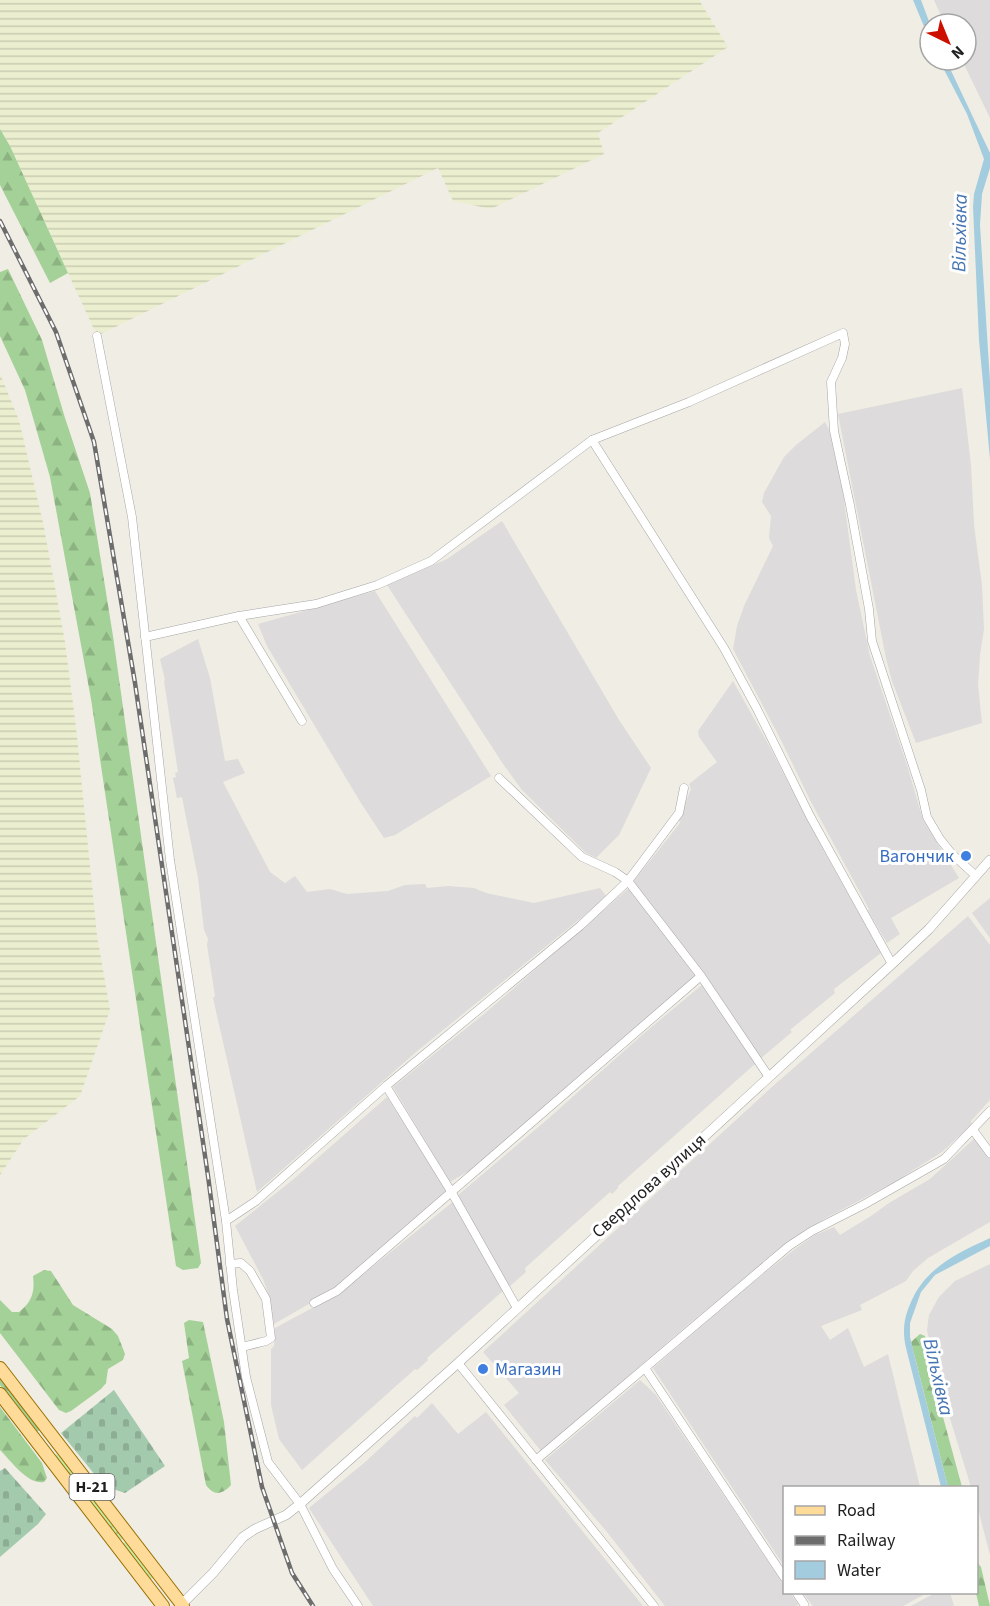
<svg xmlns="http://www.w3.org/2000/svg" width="990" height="1606" viewBox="0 0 990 1606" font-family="'Source Sans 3',sans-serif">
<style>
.residential{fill:#dddbdb}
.farmland{fill:url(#farmland-rules)}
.grass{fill:url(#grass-dots)}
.forest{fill:url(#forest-firs)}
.cemetery{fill:url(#cemetery-stones)}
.water{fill:#a3cddf}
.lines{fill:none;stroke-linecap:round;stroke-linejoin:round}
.minor-casing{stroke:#a6a6a6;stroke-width:9}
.tertiary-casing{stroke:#a6a6a6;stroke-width:10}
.primary-casing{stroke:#997100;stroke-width:14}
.minor{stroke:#fff;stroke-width:8}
.tertiary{stroke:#fff;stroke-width:9}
.primary{stroke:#ffdb9a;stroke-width:12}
.rail-casing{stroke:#6d6d6d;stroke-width:4.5}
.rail{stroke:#fff;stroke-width:2;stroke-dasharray:7;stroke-linecap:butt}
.shop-dot{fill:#3f7fe0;stroke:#fff;stroke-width:2}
.labels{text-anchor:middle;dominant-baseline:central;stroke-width:6;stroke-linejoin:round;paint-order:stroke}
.shield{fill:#fff;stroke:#626262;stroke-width:1.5}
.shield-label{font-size:16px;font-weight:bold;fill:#1f1f1f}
.shop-label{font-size:18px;fill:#366cbe;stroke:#fff;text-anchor:end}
.street-label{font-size:18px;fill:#1f1f1f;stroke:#fff}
.water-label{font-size:20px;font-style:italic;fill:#4675b3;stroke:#fff}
</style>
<defs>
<pattern id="farmland-rules" width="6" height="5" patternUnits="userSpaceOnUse" patternTransform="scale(1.5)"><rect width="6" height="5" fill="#ebefcf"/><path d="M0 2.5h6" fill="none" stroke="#c9ccb1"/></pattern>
<pattern id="grass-dots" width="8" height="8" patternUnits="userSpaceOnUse" patternTransform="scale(1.5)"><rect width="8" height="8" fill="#c5eca8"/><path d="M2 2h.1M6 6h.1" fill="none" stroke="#a9ca90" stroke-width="1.8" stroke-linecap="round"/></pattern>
<pattern id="forest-firs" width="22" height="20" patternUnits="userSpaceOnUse" patternTransform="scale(1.5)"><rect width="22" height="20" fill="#a4d197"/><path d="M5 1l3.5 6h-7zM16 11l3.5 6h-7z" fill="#8db382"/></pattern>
<pattern id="cemetery-stones" width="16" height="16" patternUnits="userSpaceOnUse" patternTransform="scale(1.5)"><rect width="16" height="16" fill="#a4caad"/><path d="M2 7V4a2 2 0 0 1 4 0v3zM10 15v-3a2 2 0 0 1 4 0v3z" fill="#8dad94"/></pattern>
</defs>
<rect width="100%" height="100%" fill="#f0ede4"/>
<g class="residential">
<polygon points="934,0 990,0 990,118 962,60 966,60 966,24 945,24"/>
<polygon points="962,388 971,465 974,525 982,585 984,629 980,655 978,685 982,723 916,743 892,681 886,658 838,414"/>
<polygon points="825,422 829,430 843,493 856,590 870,656 907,765 923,820 959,878 891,918 900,934 887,943 868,911 869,909 810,800 782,742 733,649 737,626 744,606 773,546 769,538 771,516 762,502 764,493 784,457 796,445"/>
<polygon points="502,521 619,720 651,768 619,835 596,858 586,853 522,790 503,764 387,585 447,559"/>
<polygon points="375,591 491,776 395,835 384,838 361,803 267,646 258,624"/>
<polygon points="198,639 210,678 225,761 238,759 245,773 223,782 270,872 285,883 295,876 307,892 330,889 347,894 388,891 405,885 425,884 427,888 448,886 474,888 486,893 534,903 600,888 607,897 416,1052 257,1192 213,998 215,996 207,945 208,939 204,930 198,878 182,797 177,798 173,778 176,777 175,773 178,772 164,681 165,680 160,659"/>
<polygon points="733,681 766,740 825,853 881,953 834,989 835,993 790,1030 792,1032 760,1059 700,968 633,882 680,823 679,819 691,789 689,784 717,762 699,737 698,731"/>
<polygon points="629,888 697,974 503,1145 470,1173 467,1172 450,1182 393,1087 484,1014"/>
<polygon points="990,898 990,938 972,913"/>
<polygon points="968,916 990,945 990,1100 971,1121 972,1124 942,1152 904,1176 904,1179 888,1187 887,1186 824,1219 785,1245 684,1328 541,1451 504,1405 519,1393 483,1352 773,1086"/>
<polygon points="703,984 756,1063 618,1186 618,1188 612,1194 610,1192 525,1268 526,1272 509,1287 457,1196 549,1118 642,1035"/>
<polygon points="387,1097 448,1193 335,1289 274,1324 268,1293 263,1279 235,1226 295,1178"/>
<polygon points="975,1138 990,1158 990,1222 928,1258 913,1271 906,1281 860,1305 862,1310 821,1326 830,1340 848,1328 864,1367 888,1354 920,1487 784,1488 784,1566 653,1368 742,1291 795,1249 815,1235 834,1227 840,1235 871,1216 889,1203 930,1179"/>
<polygon points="454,1201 504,1290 427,1358 428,1360 417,1370 415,1369 302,1470 279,1439 271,1405 271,1349 274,1346 275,1328 340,1293"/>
<polygon points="990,1264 990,1555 977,1505 976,1488 971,1487 937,1376 927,1330 929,1315 939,1297 955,1281"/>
<polygon points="640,1380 656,1395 784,1585 784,1592 790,1593 798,1604 797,1606 665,1606 607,1532 545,1460"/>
<polygon points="432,1403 458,1434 486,1412 643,1606 373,1606 309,1508 364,1463 415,1416 417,1418"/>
<polygon points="803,1593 927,1593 903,1606 813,1606"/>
<polygon points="935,1593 950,1593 954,1606 911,1606"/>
</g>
<g class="farmland">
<polygon points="0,0 699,0 728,47 598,133 604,154 491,209 453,201 438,168 97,336 8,142 0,130"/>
<polygon points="0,374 19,420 44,527 65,642 76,727 97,935 110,1010 80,1096 24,1139 0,1175"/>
</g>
<g class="grass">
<polygon points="56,1454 60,1456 123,1538 119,1541 55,1458"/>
<polygon points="126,1542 154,1577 150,1580 122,1544"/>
</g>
<g class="forest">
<polygon points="0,129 10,146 68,273 50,283 0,185"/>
<polygon points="8,269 42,340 65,418 90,493 113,636 201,1263 198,1268 183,1270 176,1266 91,699 50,477 25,390 0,336 0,272"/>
<path d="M44,1270L51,1271L73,1305L112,1329L118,1336L125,1354L123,1360L108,1369L106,1383L101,1389L71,1411L66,1413L59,1410L0,1333V1300L12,1312H19C32,1302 35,1292 33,1276Z"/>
<path d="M189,1320L203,1322L224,1422L231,1485C222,1495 214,1496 206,1485L182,1361L189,1358L184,1323Z"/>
<polygon points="920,1334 925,1336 940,1406 962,1487 948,1487 911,1342"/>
<polygon points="0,1377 40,1430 36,1432 0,1385"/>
<path d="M0,1407L42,1463L47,1478L44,1482C28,1485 11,1461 0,1450Z"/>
<polygon points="977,1562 981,1567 990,1606 979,1606 976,1593"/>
</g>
<g class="cemetery">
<polygon points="114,1390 165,1466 125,1493 104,1486 61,1433"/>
<polygon points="5,1468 46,1514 38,1524 0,1557 0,1471"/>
</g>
<g class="water">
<polygon points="913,0 921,0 930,24 930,41"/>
<polygon points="939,60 946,60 990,153 990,168 982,194 980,225 990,381 990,459 979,340 973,207 974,194 984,159 967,114"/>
<path d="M990,1238V1246L935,1275L921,1292L910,1323V1337L917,1366L948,1487H941L906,1348C902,1330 904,1318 911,1302C926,1267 958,1253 990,1238Z"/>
</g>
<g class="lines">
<g class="minor-casing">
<g id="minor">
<polyline points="97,336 132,517 170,860 226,1221 233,1290 246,1377 268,1462 300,1504 333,1569 358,1606"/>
<polyline points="592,440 724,648 757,709 810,816 892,964"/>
<polyline points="239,616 302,721"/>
<polyline points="145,637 239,616 316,604 377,585 431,561 592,440 689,402 843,333 845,344 842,358 831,382 834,431 850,505 869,609 872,641 921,790 927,817 940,839 952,854 975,875"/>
<polyline points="499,778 582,857 615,872 628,881 701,976 769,1077"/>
<polyline points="386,1086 452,1193 517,1308"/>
<polyline points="973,1130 990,1153"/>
<polyline points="226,1221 256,1201 386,1086 580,926 628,881 679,813 684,788"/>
<polyline points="230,1264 241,1263 250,1271 266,1299 271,1338 266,1341 242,1347"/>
<polyline points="314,1303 337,1291 701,976"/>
<polyline points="458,1363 654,1606"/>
<polyline points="645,1368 784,1577"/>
<polyline points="536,1460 789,1246 812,1231 865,1204 944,1159 990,1111"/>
<polyline points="796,1592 804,1604"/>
</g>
</g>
<g class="tertiary-casing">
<polyline id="tertiary" points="180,1606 213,1573 243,1537 255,1529 286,1515 300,1504 458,1363 892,964 929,929 990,860"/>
</g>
<g class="primary-casing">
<g id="primary">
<polyline points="0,1368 183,1606"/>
<polyline points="0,1394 163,1606"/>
</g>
</g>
<use href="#minor" class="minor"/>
<use href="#tertiary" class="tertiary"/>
<use href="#primary" class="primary"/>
<g class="rail-casing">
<polyline id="rail" points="0,221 56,332 94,442 135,683 208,1176 227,1319 262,1487 292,1573 313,1606"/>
</g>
<use href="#rail" class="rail"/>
</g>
<g class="shop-dot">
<circle cx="966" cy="856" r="6"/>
<circle cx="483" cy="1369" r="6"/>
</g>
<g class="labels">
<rect class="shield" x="69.5" y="1474" width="45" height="26" rx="4.5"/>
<g class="shield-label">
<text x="92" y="1487">Н-21</text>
</g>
<g class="shop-label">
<text x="954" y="856">Вагончик</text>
<text x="495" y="1369" text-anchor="start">Mагазин</text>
</g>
<g class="street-label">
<text transform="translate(649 1186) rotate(-42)">Свердлова вулиця</text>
</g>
<g class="water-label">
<text transform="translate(960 233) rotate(-89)">Вільхівка</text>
<text transform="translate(938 1377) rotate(77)">Вільхівка</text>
</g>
</g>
<rect x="783" y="1486" width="195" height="108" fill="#ffffff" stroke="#a5a5a5" stroke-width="1.5"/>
<rect x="795" y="1506" width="30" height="9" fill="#ffdb9a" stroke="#a5a5a5" stroke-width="1.5"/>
<text x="837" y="1516" font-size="18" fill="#1f1f1f">Road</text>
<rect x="795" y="1536" width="30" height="9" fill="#6d6d6d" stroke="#a5a5a5" stroke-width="1.5"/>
<text x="837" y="1546" font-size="18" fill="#1f1f1f">Railway</text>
<rect x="795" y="1561" width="30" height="18" fill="#a3cddf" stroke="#a5a5a5" stroke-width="1.5"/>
<text x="837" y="1576" font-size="18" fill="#1f1f1f">Water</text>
<g transform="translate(948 42) rotate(137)"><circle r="28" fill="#ffffff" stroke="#a5a5a5" stroke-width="1.5"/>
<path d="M0-4.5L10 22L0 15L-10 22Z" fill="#cd0f00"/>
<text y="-9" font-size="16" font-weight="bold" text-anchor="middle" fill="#1f1f1f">N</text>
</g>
</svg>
